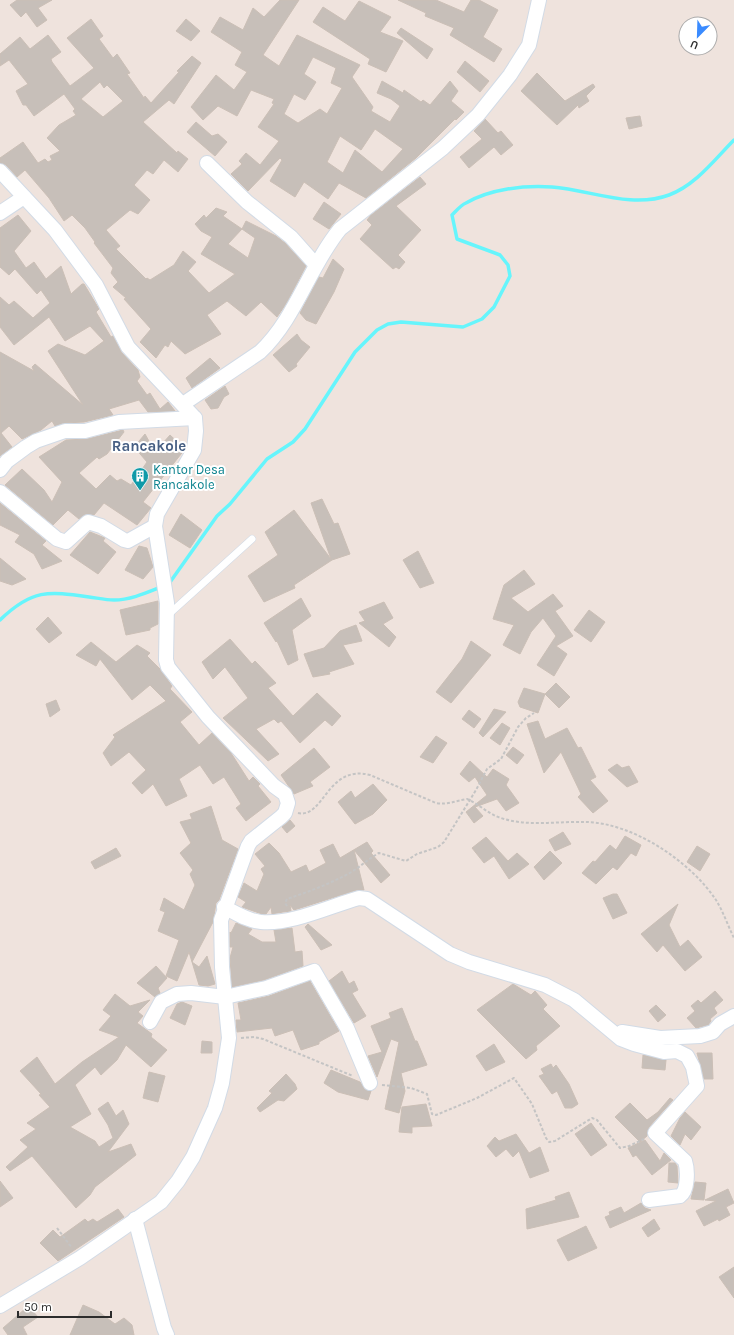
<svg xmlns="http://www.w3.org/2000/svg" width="734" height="1335" viewBox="0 0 734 1335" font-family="Karla,sans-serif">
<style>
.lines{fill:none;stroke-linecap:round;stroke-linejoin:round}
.stream{stroke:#66f5fc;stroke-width:3.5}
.building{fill:#c7bfb9;stroke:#cbbfb6;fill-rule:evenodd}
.lane-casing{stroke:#d2dbe6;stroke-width:8}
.street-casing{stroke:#d2dbe6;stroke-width:16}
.path{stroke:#c4c4c4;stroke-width:2;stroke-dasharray:3 2;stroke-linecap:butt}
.lane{stroke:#fff;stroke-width:7}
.street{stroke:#fff;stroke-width:14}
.labels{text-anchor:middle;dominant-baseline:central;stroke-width:4;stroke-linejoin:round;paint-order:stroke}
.culture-label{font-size:13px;fill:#0d838f;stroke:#fff;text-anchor:start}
.quarter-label{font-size:15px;font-weight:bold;fill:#475f83;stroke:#fff}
</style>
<rect width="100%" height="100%" fill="#efe3dd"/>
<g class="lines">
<g class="stream">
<path d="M168,585L217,516L230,504L267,459L293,442L305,429L355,352L377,330L388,324L401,322L463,327L482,319L494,307L510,276L508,265L500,255L457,239L452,215C456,211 461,205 466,203C490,189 524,185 552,187C591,190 631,209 669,195C696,185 715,159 734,140"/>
<path d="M0,620C32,589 48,591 89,597C97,598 106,600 114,600C130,600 146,593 161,587"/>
</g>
</g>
<g class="building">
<polygon points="17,0 52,0 38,8 47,20 37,27 26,12 21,17 10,5"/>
<path d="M280,0H299L263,55L279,66L297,35L360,65L352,77L373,107L371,111L390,122L400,106L391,99L377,93L382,81L403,93L404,90L421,102L423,100L430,105L450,81L458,91L451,101L464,112L456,120L455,119L416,158L366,198L339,183L328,199L304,182L295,197L270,181L282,160L280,158L248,191L231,174L242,164L239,161L246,153L260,165L279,141L258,127L274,104L272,103L274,99L251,90L237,116L218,106L203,120L191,107L216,75L234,90L247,72L235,65L242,52L211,32L220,17L243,30L253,8L264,17ZM313,57L336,68L331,83L342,88L327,114L320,109L298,123L284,114L294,94L305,100L316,82L304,74ZM375,129L403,149L382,172L355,150L343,173L327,162L340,136L361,150Z"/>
<polygon points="398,0 436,0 464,12 471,0 479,0 498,10 483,37 502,49 494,62 450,35 454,28 425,16 426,13"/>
<polygon points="359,1 391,17 380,32 403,41 386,72 368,64 370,59 313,22 323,7 345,21"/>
<path d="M91,19L103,36L99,39L113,58L117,54L130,73L127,74L144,98L145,96L151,103L179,72L177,71L192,56L201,63L174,104L169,100L143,122L177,153L178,151L188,159L178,172L164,160L153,174L147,170L134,185L150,200L138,214L130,210L106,230L120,246L116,249L146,279L147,278L150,280L174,265L183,251L196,262L188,271L209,293L235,274L201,254L212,237L201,231L195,224L204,215L206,218L216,208L227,212L223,216L242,229L246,221L276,236L285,243L306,266L286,304L277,317L261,302L246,316L227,301L207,315L221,334L185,354L171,341L168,347L165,345L156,358L140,342L151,329L124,299L126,298L113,287L118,282L111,273L113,268L94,243L95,242L85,228L72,215L64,221L49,198L25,170L17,177L6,165L0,163V158L23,142L38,163L45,159L48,162L52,160L50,156L60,151L47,138L59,125L76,115L73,111L75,109L64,94L34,116L26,105H23L16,91L28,84L9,60L0,66V54L20,37L30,49L48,35L61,52L51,59L52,62L70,86L94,68L67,38ZM100,82L104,88L107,85L123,101L103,117L81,99ZM242,229L255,238L248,258L228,244Z"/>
<polygon points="186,19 200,31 191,41 176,31"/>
<polygon points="401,28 433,49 427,59 397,33"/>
<polygon points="465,61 489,81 480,92 457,72"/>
<polygon points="537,73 565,101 593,84 595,87 586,96 589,101 579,108 578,105 557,125 521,91"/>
<polygon points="640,116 642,126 629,129 626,118"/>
<polygon points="485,119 498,133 501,131 513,145 501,155 494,147 469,168 460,157 482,139 474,131"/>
<polygon points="196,122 212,136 218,134 227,142 215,156 187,132"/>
<polygon points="420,177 426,184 396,206 421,230 398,255 405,262 399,269 396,267 393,269 360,239 372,225 367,220 371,215"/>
<polygon points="324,202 341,214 329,229 313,219"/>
<polygon points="18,215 31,231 14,251 26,268 34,262 46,279 61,266 71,294 82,284 84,284 99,309 96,312 111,337 113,336 122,353 138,370 140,377 137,381 147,395 150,393 160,409 168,402 175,411 148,412 139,400 109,409 113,415 84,422 65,423 55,426 52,421 41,430 22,439 9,426 1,433 12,447 0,456 0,352 34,371 32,367 35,364 83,405 48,351 58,344 85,355 104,341 90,326 65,341 49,317 14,345 0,327 0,297 9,305 14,301 33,318 50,303 41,290 37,294 15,269 9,275 0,267 0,228"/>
<polygon points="333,259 344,269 334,292 316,324 306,320 300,313 319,277 323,278"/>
<polygon points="297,334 301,340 310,347 296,364 297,366 289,372 273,355"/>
<polygon points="210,358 220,368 192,388 186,378"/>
<polygon points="225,386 229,394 224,397 218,408 211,409 205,400"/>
<polygon points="123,430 124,432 107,454 99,459 97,457 79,473 96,489 110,475 117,481 121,479 131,485 147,462 134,447 145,434 155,452 170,435 185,449 143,502 151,508 137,525 104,503 94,515 86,514 79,519 68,510 53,525 5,485 22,469 44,490 52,502 62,482 39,457 66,440 87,439"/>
<polygon points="322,499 334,524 338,523 350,554 332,560 294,585 295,588 264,602 248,576 278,555 265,532 294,510 331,559 311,503"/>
<polygon points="0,503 46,541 42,545 62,561 42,569 34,554 15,542 20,535 0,525"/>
<polygon points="181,514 202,530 190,548 169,535"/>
<polygon points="90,532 105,538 103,541 116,552 98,574 70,555"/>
<polygon points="139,546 147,548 153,567 143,579 125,570"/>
<polygon points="418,551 434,583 420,588 403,560"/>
<polygon points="0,558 17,572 26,579 12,585 0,581"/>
<polygon points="524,570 535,584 511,598 528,612 553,594 563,606 555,611 573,636 556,646 567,654 554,676 537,665 556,636 543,618 531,632 520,654 503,645 514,625 493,619 504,585"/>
<polygon points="301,598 311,616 292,630 298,660 288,665 277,641 276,642 264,623"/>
<polygon points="158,601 158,624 150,628 150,630 126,635 120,610"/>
<polygon points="384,602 393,618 383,624 396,637 389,647 359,623 365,621 359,612"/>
<polygon points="589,610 605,622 591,642 574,630"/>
<polygon points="48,617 62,633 49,643 36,629"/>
<polygon points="356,625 362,641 343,645 354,664 329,672 330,674 313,677 304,654 324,648 340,631"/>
<polygon points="230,639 252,664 255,661 276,683 268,688 293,716 317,693 341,716 332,726 325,720 300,743 281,721 278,723 274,719 256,729 279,754 268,761 223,718 248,698 225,667 213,679 202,662"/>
<polygon points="471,641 491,655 451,703 436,692 462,659"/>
<polygon points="91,642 116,662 137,645 150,653 147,656 160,669 172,686 170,689 192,712 180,722 199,745 212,733 231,753 249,781 253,777 260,784 258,786 271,802 246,821 236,808 241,804 224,777 213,784 200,765 179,779 187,796 166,806 153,784 142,794 132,783 146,770 129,752 111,766 103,753 115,737 113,735 166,701 150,685 132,700 100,659 96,666 76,655"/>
<polygon points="556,683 570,697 559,708 545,694"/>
<polygon points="524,688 545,694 538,713 520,707 518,702"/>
<polygon points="56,700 60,710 50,717 46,704"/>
<polygon points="494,709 506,712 483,737 479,733"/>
<polygon points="469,710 481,719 474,728 462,719"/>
<polygon points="538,721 545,739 567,728 578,748 581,747 596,777 590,780 608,801 593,813 578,797 581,794 561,752 544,773 527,724"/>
<polygon points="502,723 510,728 500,745 490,738"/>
<polygon points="436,736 447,743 433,763 420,757"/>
<polygon points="513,747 524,755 517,764 506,755"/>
<polygon points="314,748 330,767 310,782 313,786 294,794 281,775"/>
<polygon points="470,761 487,777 493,769 509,779 506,785 519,803 506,811 497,799 475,807 483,816 474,823 466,812 487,795 475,777 469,782 460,774"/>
<polygon points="617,764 622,768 629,766 638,782 627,787 608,770"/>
<polygon points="373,784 387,800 373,814 355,824 338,802 351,791 355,798"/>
<polygon points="211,806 222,840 238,849 219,900 216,903 213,922 192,962 199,967 207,956 215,984 208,986 199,985 189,952 177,981 166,976 179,940 158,931 165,912 160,910 164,898 184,910 195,885 190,874 193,870 180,853 191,843 180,822 192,819 190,814"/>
<polygon points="290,820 295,826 287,833 282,827"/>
<polygon points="563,832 571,844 555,851 549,840"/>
<polygon points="625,836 641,845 636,856 631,853 617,870 613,867 596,884 582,873 593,861 595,862 610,845 616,850"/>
<polygon points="486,837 508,861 517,853 529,864 509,879 494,856 484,863 472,848"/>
<polygon points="367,842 373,851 371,853 390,875 381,883 354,850 364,890 357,890 294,910 290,905 291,911 283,912 272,914 271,907 266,914 262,914 242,907 246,902 238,897 244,883 257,891 264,874 261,869 265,866 255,854 269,843 279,853 291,872 306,865 309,872 326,863 320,850 333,844 340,858"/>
<polygon points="697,846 710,854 700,871 687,862"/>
<polygon points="116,848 121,856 95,869 91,862"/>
<polygon points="550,851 562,863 544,880 534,867"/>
<polygon points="613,894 617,894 627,913 613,919 603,898"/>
<polygon points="678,904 669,925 680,947 688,940 702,957 685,971 663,945 657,952 641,934"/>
<polygon points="236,923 252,929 248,934 262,942 276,942 274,930 292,928 295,952 302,951 303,966 264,980 232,987 230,958 233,947 230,947 230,932 231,933"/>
<polygon points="308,924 332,945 321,950 305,927"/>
<polygon points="156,966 167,978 158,988 160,993 155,997 137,983"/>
<polygon points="342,971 349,984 354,981 358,990 352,993 366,1016 354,1023 329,981"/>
<polygon points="310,981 339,1031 319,1042 319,1044 301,1050 293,1030 275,1036 272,1028 237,1032 236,1020 241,1020 238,1003 269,996"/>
<polygon points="513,984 531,995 535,991 547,1005 543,1009 560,1026 536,1046 537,1050 526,1059 477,1010"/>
<polygon points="715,991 723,1000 714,1008 717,1013 710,1019 711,1021 708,1025 696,1028 687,1018 695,1011 691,1006 698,1000 701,1003"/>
<polygon points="115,994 130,1006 150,1000 138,1012 143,1016 137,1023 152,1034 151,1037 167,1050 151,1067 126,1045 117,1060 101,1075 95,1067 75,1085 91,1114 70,1127 95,1141 99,1147 113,1138 108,1125 98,1109 108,1102 116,1116 123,1110 129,1124 108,1152 131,1144 136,1155 95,1187 90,1195 76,1208 32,1156 10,1171 6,1167 28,1147 20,1140 36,1129 27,1123 50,1107 39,1095 41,1094 20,1071 37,1057 55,1084 82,1062 119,1037 99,1030 111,1016 103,1010"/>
<polygon points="182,1002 192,1006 185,1025 170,1018 177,1004"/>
<polygon points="656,1005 666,1015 658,1022 649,1011"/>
<polygon points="402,1008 415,1041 417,1041 427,1065 401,1073 405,1091 399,1113 385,1109 399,1042 391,1039 377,1077 368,1056 382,1052 371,1026 391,1018 389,1013"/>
<polygon points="202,1041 212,1042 212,1053 201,1053"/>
<polygon points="494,1044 505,1062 486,1071 476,1056"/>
<polygon points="697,1053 712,1053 713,1079 704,1079"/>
<polygon points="643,1055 666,1060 665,1070 642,1068"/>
<polygon points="551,1064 553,1068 556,1065 569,1084 578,1104 572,1108 565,1108 557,1091 552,1094 539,1076 544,1074 541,1069"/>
<polygon points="331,1070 360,1082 365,1089 371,1091 368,1100 338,1092 324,1083"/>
<polygon points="149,1072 165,1076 158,1102 143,1098"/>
<polygon points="286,1074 295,1084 297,1089 284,1101 278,1100 260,1112 257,1108 272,1093 269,1091"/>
<polygon points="670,1098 673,1100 649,1127 647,1136 640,1142 615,1117 630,1103 647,1120 658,1112"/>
<polygon points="426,1104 432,1126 412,1127 412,1133 399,1132 402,1107"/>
<polygon points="685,1112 701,1127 691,1140 685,1134 680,1145 671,1136 680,1118"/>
<polygon points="591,1123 607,1145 591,1156 575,1134"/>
<polygon points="516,1134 529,1153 540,1147 549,1171 530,1178 519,1151 513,1157 506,1149 496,1157 487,1146 495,1137 499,1141"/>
<polygon points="645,1140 660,1161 664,1153 671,1160 652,1175 636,1155 633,1157 628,1148"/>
<polygon points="669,1163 675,1163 677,1166 678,1183 668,1182"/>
<polygon points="0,1181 13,1198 0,1207"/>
<polygon points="695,1182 706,1183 704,1200 691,1199"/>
<polygon points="728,1189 734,1203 726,1207 730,1215 719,1221 718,1219 704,1226 696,1211 716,1201 705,1200"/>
<polygon points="569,1192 579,1217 527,1229 526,1209 556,1200 555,1197"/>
<polygon points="641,1203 645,1208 651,1210 610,1228 605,1217 610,1215 609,1212 621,1207 624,1213"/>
<polygon points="118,1209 124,1217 58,1261 40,1243 53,1230 60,1237 85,1219 88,1222 93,1219 97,1222"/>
<polygon points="654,1219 660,1229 648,1237 642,1228"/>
<polygon points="586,1226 597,1248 568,1261 557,1240"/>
<polygon points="734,1267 734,1298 719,1277"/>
<polygon points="83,1305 99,1312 115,1324 124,1318 132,1325 134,1335 70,1335"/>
<polygon points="26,1308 30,1308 38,1317 23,1327 27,1335 8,1335 3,1328"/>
</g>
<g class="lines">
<g class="lane-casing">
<polyline id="lane" points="168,615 252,539"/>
</g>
<g class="street-casing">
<g id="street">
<polyline points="207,163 247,202 291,237 316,265"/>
<polyline points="0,171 55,230 96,285 128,347 195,418 196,431 194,450 157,514 155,526 167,603 166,660 168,667 208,717 274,786 285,794 288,803 285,813 281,817 251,841 248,846 221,920 222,967 229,1038 222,1083 215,1108 193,1157 178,1181 161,1202 80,1258 0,1306"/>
<polyline points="0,213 24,197"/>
<path d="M183,404L260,352C296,318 309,267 340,229L443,148L478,115L510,75L529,45L539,0"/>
<polyline points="0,470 7,461 26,447 36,441 65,431 85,431 119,422 195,418"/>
<polyline points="0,492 57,539 66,542 88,522 101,526 124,540 128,541 155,526"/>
<path d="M224,907C236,913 248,921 261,922C291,925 330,906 359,898L367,899L450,954L469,962L545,985L574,1000L621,1039L634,1044L664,1052L677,1051L687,1056L693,1067L697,1086L655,1133L685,1161C688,1170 688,1191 680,1196L649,1200"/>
<polyline points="150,1022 161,1002 177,994 191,993 225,997 266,988 314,971 347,1028 370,1083"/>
<polyline points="622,1032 660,1038 700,1036 713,1032 720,1024 734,1016"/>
<polyline points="135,1219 164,1328 167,1335"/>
</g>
</g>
<g class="path">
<path d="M298,813C324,819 327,764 370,775L436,803C448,805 455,801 467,799C479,804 488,814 501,818C527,827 559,821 586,822C633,823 690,861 716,900C723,911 728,926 734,938"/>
<path d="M287,906L285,903L287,899C308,892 329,884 348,874C359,868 368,859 379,853L406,861L417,854L438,847L444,842L476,790L487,769L501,759L518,727L526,718L534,713"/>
<polyline points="241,1038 254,1037 263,1039 353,1076"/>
<polyline points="382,1085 411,1088 427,1094 432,1114 436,1115 477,1098 514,1078 532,1104 546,1138 549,1142 555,1141 592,1118 597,1120 620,1148 629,1146 644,1139"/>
<polyline points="57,1228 72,1248"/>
</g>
<use href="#lane" class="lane"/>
<use href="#street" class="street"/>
</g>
<defs>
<g id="building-pin" transform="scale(0.9)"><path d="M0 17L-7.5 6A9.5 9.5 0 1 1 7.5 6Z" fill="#0f9aa8" stroke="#fff"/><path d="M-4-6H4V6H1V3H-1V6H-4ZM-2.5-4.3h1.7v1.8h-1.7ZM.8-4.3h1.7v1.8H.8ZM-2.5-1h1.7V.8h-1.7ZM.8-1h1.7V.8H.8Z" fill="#fff"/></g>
</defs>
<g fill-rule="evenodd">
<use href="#building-pin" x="140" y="476"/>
</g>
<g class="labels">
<g class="culture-label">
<text x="153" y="469">Kantor Desa<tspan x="153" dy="15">Rancakole</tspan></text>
</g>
<g class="quarter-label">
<text x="149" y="446">Rancakole</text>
</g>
</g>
<g transform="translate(698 36) rotate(203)"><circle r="19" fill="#ffffff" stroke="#ababab"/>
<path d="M0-3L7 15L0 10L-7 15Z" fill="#3a8bff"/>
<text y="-6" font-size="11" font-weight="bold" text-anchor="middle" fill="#2c2c2c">U</text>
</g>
<path d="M18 1311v6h93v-6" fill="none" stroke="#2c2c2c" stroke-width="2"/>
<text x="24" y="1311" font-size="12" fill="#2c2c2c" stroke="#ffffff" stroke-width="3" paint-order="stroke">50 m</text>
</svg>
